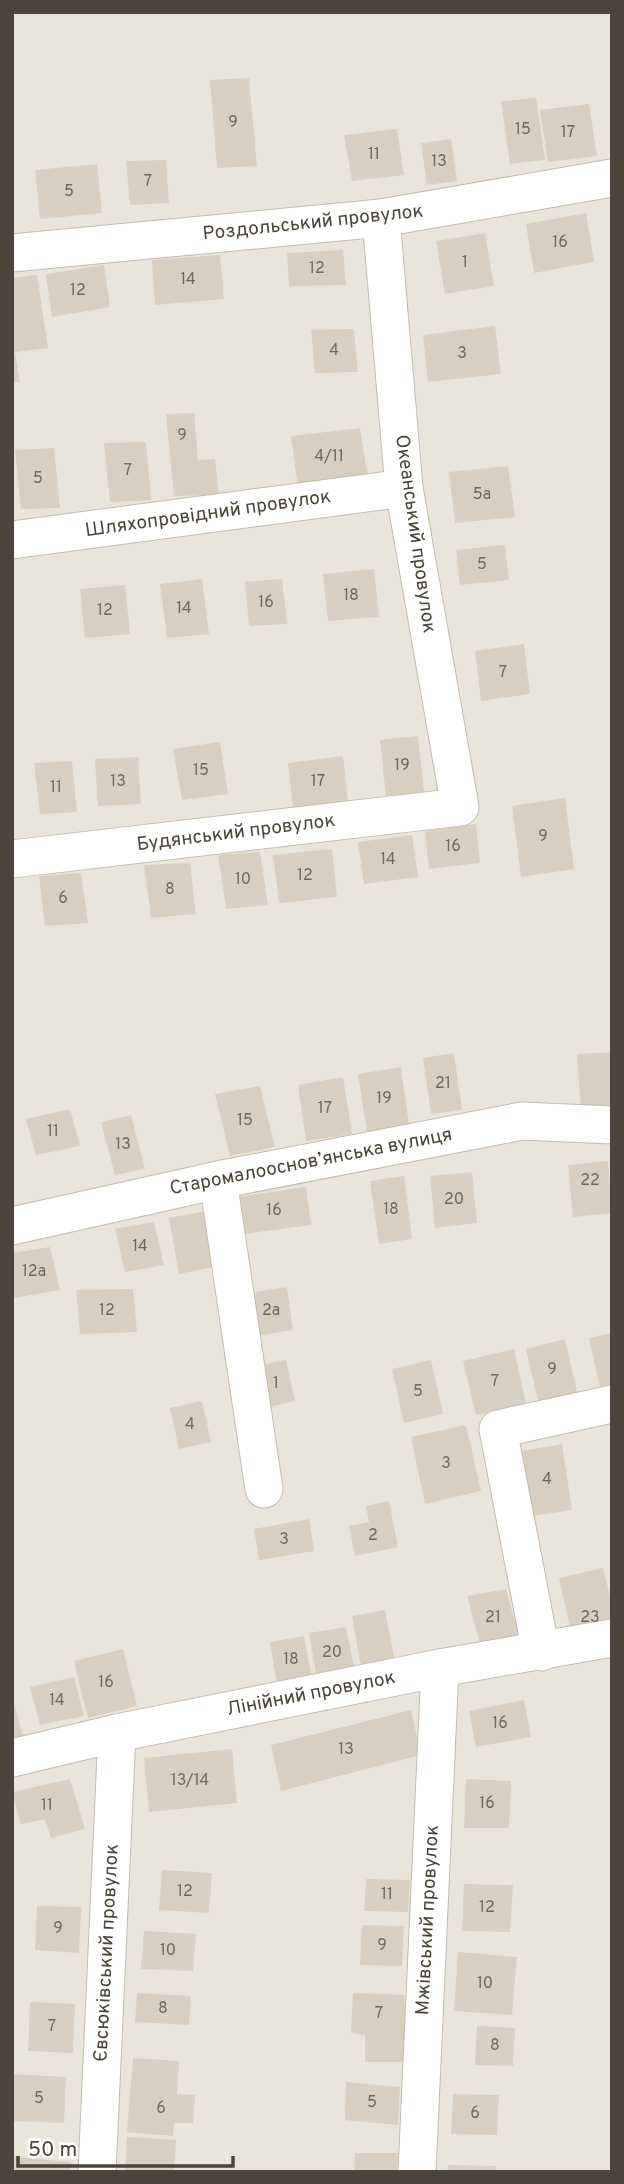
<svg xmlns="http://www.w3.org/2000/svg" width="624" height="2184" viewBox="0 0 624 2184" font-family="Overpass,sans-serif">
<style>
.residential{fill:#eae5da}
.building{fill:#d8cfc1}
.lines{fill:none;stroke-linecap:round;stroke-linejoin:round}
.minor-casing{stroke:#c2bbae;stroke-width:39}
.minor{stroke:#fff;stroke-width:37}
.labels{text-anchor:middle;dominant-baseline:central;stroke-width:7;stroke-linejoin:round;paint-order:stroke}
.number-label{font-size:16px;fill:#6e675b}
.street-label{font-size:19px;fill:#4b4439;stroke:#fff}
</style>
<rect width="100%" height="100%" fill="#f6f3ec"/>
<rect class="residential" x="12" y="12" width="600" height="2160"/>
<g class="building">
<polygon points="249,78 257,166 217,168 210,80"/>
<polygon points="536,98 545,160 510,164 501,101"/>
<polygon points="589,104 597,156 548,162 540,110"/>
<polygon points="397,129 404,175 352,181 344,135"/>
<polygon points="451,139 457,181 427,185 421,143"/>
<polygon points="166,160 169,203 130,205 126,161"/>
<polygon points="97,164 102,213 40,219 35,170"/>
<polygon points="586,213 594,262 534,273 526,224"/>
<polygon points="485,233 494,286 445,294 436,241"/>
<polygon points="343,250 346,285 289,286 287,253"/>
<polygon points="220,255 224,299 155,305 152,260"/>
<polygon points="104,265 110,307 52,317 46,274"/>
<polygon points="37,275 48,348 15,352 20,382 12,383 12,278"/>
<polygon points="495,326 501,374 428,382 423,335"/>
<polygon points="354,329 358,372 315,373 311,330"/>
<polygon points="194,413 198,460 215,459 219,495 174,496 166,414"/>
<polygon points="360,428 368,479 298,487 291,436"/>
<polygon points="146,442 151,500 110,502 104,443"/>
<polygon points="54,448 60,508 21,509 15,450"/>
<polygon points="508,466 515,517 455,523 449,472"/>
<polygon points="505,545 509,580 460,585 456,550"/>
<polygon points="374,569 379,617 328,621 323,574"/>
<polygon points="202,579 209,634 167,638 160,584"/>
<polygon points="282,579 287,624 249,626 245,582"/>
<polygon points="125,585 130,634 85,638 80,589"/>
<polygon points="524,644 530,694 481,701 475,651"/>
<polygon points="418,736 424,792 386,796 380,740"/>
<polygon points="220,742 228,794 182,800 173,749"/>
<polygon points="343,756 348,801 293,808 288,763"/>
<polygon points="138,757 141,804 98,806 95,759"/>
<polygon points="72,761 77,812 40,814 34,763"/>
<polygon points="565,798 574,869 521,877 512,806"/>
<polygon points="476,824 480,863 429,869 425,831"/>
<polygon points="412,835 418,877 364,884 358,842"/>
<polygon points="332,849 337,897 279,903 273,855"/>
<polygon points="260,852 268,905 226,909 218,855"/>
<polygon points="190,863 196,914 151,918 144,865"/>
<polygon points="81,873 88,923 45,926 39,876"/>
<polygon points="612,1052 612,1109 581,1111 577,1054"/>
<polygon points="454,1053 462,1110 431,1114 423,1058"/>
<polygon points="401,1067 409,1125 367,1132 358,1074"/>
<polygon points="343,1077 352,1134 306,1141 298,1085"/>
<polygon points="260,1086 275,1147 230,1156 215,1094"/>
<polygon points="70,1109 80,1146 36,1155 26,1119"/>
<polygon points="131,1115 145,1169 115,1175 101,1122"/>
<polygon points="608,1161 612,1213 573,1217 568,1165"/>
<polygon points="472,1172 477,1223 435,1228 430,1176"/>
<polygon points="404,1176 412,1239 379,1244 370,1181"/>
<polygon points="306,1187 311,1225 243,1234 237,1197"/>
<polygon points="211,1210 222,1265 179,1274 169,1218"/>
<polygon points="154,1222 164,1265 125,1272 115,1229"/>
<polygon points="50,1247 60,1290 14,1298 12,1253"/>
<polygon points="287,1287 293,1330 255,1336 249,1293"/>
<polygon points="133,1289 137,1332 80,1334 76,1290"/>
<polygon points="612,1333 612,1389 601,1392 589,1338"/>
<polygon points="565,1339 577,1392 538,1401 526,1349"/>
<polygon points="514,1349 526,1404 476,1415 463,1361"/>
<polygon points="286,1360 295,1401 265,1408 256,1366"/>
<polygon points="431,1360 443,1414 404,1423 392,1369"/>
<polygon points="202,1401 211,1442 179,1449 170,1408"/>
<polygon points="466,1425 481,1491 425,1504 411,1437"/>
<polygon points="562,1444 572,1510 532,1516 522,1451"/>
<polygon points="389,1501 398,1547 355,1556 349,1526 369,1522 366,1506"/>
<polygon points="309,1519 314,1551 259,1560 254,1529"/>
<polygon points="603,1568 612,1604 612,1632 573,1641 559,1578"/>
<polygon points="506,1589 520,1641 481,1648 467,1596"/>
<polygon points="385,1610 395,1662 361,1667 352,1616"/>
<polygon points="346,1627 355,1672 317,1679 309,1633"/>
<polygon points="304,1636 312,1679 277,1684 270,1642"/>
<polygon points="123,1649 137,1706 88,1718 74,1661"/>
<polygon points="74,1677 84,1716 40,1725 30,1687"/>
<polygon points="13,1699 24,1740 12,1742 12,1700"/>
<polygon points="524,1700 531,1737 476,1747 469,1711"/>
<polygon points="411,1710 421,1755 281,1791 271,1745"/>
<polygon points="232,1749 237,1803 149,1812 144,1758"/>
<polygon points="70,1779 85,1829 51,1838 45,1819 21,1824 12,1792"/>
<polygon points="466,1779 511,1781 509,1828 464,1828"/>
<polygon points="162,1870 212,1873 209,1913 159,1910"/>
<polygon points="366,1879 410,1880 408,1912 364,1911"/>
<polygon points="464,1884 513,1885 510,1932 462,1931"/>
<polygon points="37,1906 81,1907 79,1953 35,1950"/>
<polygon points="362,1925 404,1926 402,1966 360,1965"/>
<polygon points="144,1931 196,1934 193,1971 141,1969"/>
<polygon points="458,1952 517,1957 512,2015 454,2011"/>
<polygon points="137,1993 191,1996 189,2025 135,2022"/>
<polygon points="353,1993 404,1995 408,2062 365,2062 365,2035 351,2033"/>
<polygon points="30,2002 75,2004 73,2053 28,2051"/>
<polygon points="477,2026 515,2028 513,2066 475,2065"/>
<polygon points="133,2058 179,2061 177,2094 195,2095 193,2123 174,2123 173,2136 127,2132"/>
<polygon points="12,2074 66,2077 64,2123 12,2121"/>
<polygon points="346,2082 400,2087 398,2125 345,2120"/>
<polygon points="453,2094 499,2095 497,2135 451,2134"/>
<polygon points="127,2137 176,2140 174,2172 125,2172"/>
<polygon points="355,2153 398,2153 397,2172 354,2172"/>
<polygon points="15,2157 71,2162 70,2172 14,2172"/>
<polygon points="448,2165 496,2166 496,2172 448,2172"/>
</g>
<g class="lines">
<g class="minor-casing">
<g id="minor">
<polyline points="12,253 381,218 612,178"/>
<polyline points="12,540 404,488"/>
<polyline points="12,859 460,807 404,488 381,218"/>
<polyline points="218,1180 264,1489"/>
<polyline points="12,1226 218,1180 522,1121 612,1125"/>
<polyline points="541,1652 498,1429 612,1404"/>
<polyline points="12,1758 117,1733 440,1668 612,1638"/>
<polyline points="97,2172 117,1733"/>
<polyline points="417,2172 440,1668"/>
</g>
</g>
<use href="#minor" class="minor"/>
</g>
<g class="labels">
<g class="number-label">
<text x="233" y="123">9</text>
<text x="523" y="130">15</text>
<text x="568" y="133">17</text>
<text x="374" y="155">11</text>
<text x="439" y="162">13</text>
<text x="148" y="182">7</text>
<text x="69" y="192">5</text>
<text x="560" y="243">16</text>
<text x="465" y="263">1</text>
<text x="317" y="269">12</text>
<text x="188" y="280">14</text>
<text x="78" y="291">12</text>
<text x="334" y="351">4</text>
<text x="462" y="354">3</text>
<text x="182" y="436">9</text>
<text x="329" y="457">4/11</text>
<text x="128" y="471">7</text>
<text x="38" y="479">5</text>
<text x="482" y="495">5а</text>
<text x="482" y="565">5</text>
<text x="351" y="596">18</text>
<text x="266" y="603">16</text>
<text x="184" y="609">14</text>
<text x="105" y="611">12</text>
<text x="503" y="673">7</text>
<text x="402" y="766">19</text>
<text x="201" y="771">15</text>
<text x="118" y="782">13</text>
<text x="318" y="782">17</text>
<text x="56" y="788">11</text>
<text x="543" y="837">9</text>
<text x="453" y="847">16</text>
<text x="388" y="860">14</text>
<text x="305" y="876">12</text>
<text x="243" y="880">10</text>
<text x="170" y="890">8</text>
<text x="63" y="899">6</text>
<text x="443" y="1084">21</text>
<text x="384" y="1099">19</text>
<text x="325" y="1109">17</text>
<text x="245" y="1121">15</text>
<text x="53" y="1132">11</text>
<text x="123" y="1145">13</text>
<text x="590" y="1181">22</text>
<text x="454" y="1200">20</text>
<text x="391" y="1210">18</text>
<text x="274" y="1211">16</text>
<text x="140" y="1247">14</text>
<text x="34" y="1272">12а</text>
<text x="107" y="1311">12</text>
<text x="271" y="1311">2а</text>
<text x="552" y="1370">9</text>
<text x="495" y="1382">7</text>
<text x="276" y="1384">1</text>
<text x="418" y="1392">5</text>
<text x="190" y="1425">4</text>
<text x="446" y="1464">3</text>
<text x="547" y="1480">4</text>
<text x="373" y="1536">2</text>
<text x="284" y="1540">3</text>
<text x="493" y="1618">21</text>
<text x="590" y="1618">23</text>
<text x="332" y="1653">20</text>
<text x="291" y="1660">18</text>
<text x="106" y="1683">16</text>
<text x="57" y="1701">14</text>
<text x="500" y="1724">16</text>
<text x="346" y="1750">13</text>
<text x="190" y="1781">13/14</text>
<text x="487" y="1804">16</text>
<text x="47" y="1806">11</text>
<text x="185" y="1892">12</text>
<text x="387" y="1895">11</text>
<text x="487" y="1908">12</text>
<text x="58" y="1929">9</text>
<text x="382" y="1946">9</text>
<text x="168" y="1951">10</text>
<text x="485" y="1984">10</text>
<text x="163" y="2009">8</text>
<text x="379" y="2014">7</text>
<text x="52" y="2027">7</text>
<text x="495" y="2046">8</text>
<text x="39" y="2099">5</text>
<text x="372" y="2103">5</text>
<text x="161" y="2109">6</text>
<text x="475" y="2114">6</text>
</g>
<g class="street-label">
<text transform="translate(313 223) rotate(-6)">Роздольський провулок</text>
<text transform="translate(208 514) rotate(-8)">Шляхопровідний провулок</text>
<text transform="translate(415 534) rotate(82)">Океанський провулок</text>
<text transform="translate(236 833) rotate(-7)">Будянський провулок</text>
<text transform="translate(311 1162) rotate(-11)">Старомалооснов’янська вулиця</text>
<text transform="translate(311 1694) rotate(-11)">Лінійний провулок</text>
<text transform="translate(428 1920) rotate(-87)">Мжівський провулок</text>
<text transform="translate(107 1953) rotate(-87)">Євсюківський провулок</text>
</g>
</g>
<rect width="624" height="2184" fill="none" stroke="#4b4439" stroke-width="28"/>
<path d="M18 2156v10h215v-10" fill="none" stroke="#4b4439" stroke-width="3.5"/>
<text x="28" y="2156" font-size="21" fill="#4b4439" stroke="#ffffff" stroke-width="5" paint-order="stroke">50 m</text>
</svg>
